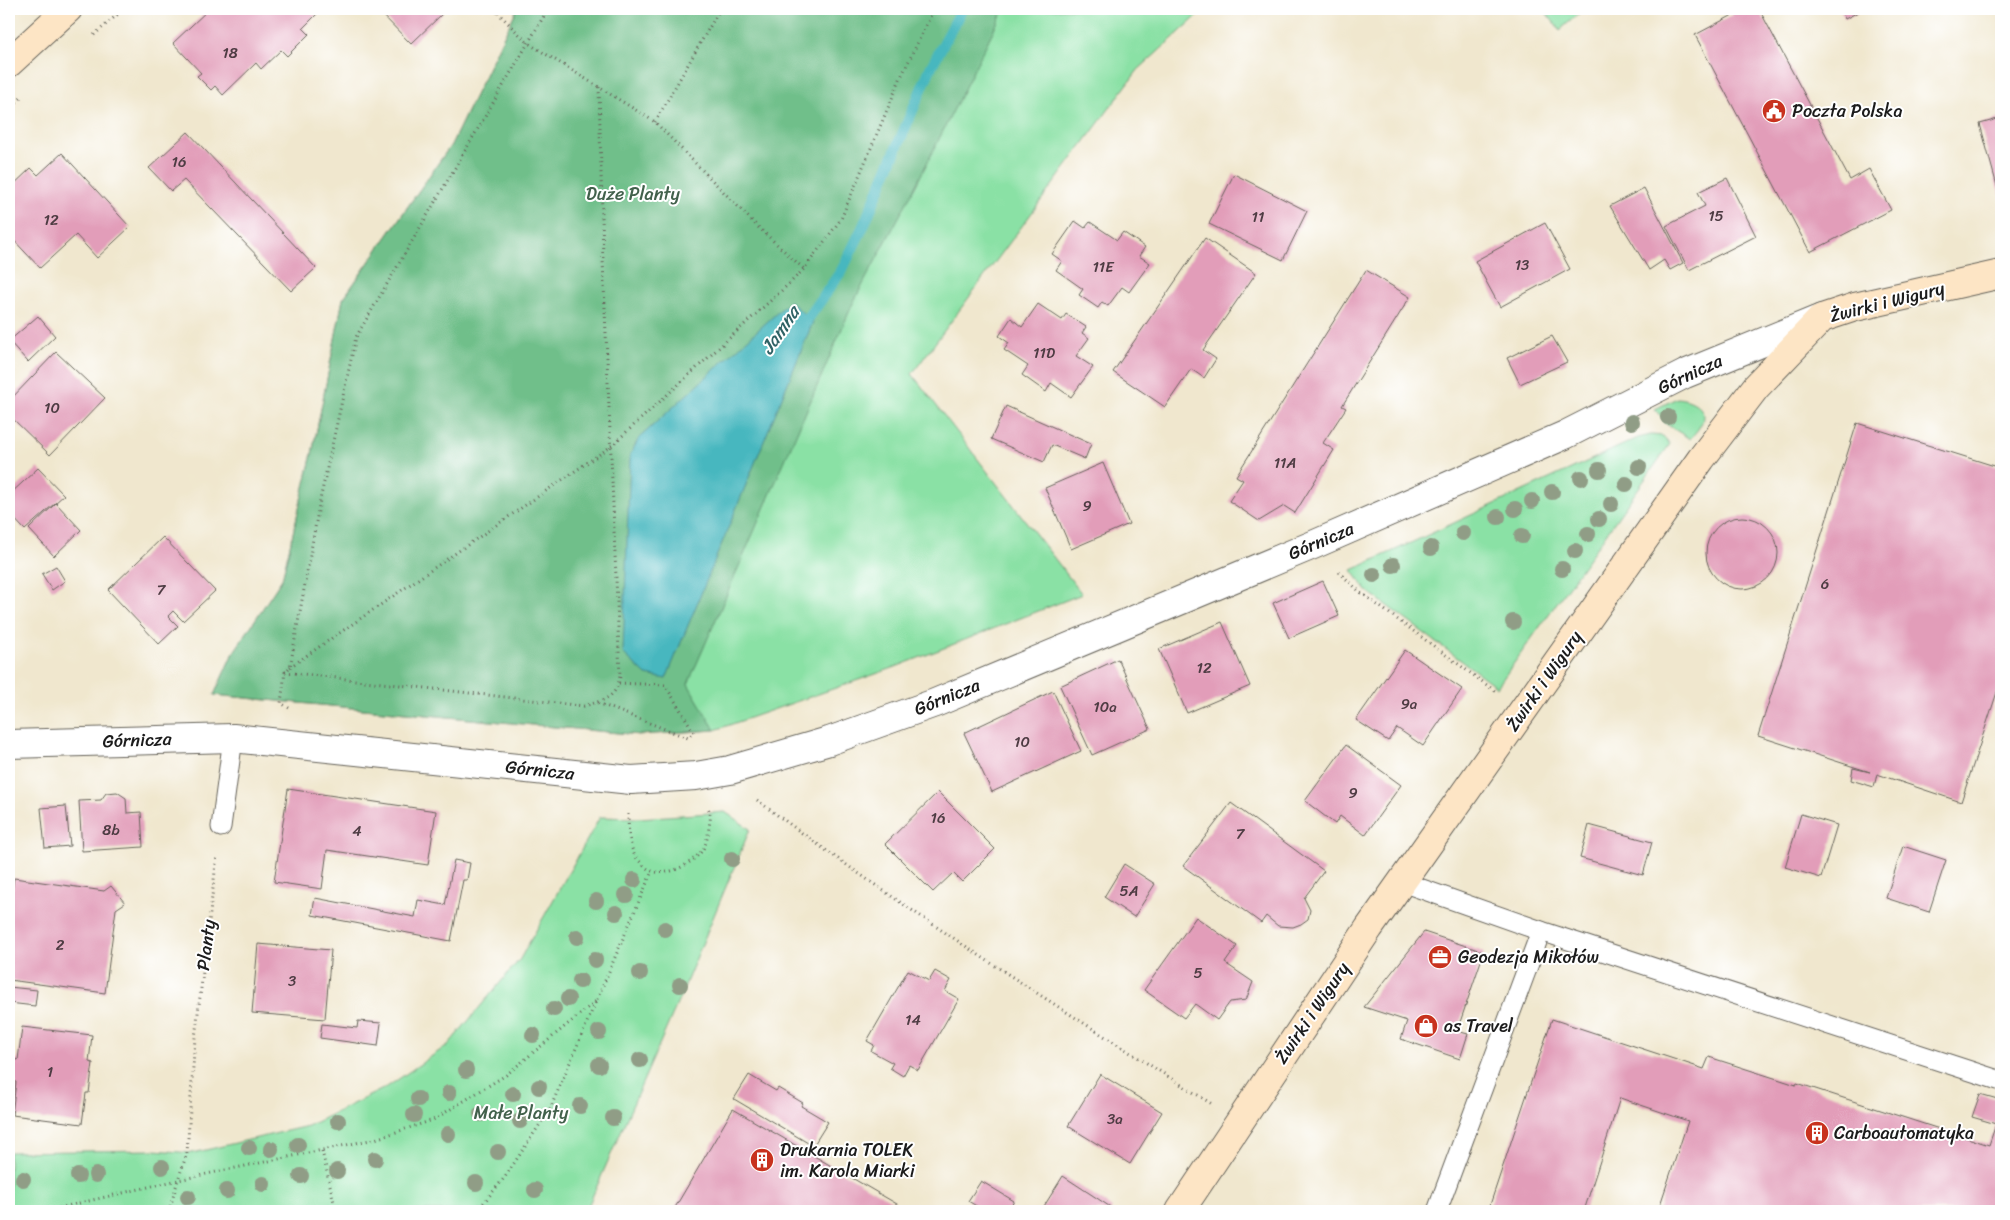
<svg xmlns="http://www.w3.org/2000/svg" width="2010" height="1220" viewBox="0 0 2010 1220" font-family="Sriracha,sans-serif">
<style>
.green{fill:#8ae1a5;stroke:#537e60}
.forest{fill:#6fbf8a;stroke:#466e53}
.water{fill:#47b7bf;stroke:#326a6e}
.lines{fill:none;stroke-linecap:round;stroke-linejoin:round}
.stream{stroke:#47b7bf;stroke-width:11}
.building{fill:#e29db9}
.lane-casing{stroke:#66635a;stroke-width:21}
.street-casing{stroke:#66635a;stroke-width:30}
.secondary-casing{stroke:#66635a;stroke-width:30}
.path{stroke:#66635a;stroke-width:3;stroke-dasharray:1 4;stroke-linecap:butt}
.lane{stroke:#fff;stroke-width:19}
.street{stroke:#fff;stroke-width:28}
.secondary{stroke:#fde5c5;stroke-width:28}
.tree{fill:#909d86}
.labels{text-anchor:middle;dominant-baseline:central;stroke-width:4;stroke-linejoin:round;paint-order:stroke}
.number-label{font-size:15px;fill:#4e3c43}
.poi-label{font-size:18px;fill:#1c1c1c;stroke:#fff;text-anchor:start}
.park-label{font-size:18px;fill:#42614c;stroke:#fff}
.street-label{font-size:18px;fill:#1c1c1c;stroke:#fff}
.water-label{font-size:19px;font-style:italic;fill:#2f6265;stroke:#fff}
</style>
<rect width="100%" height="100%" fill="#fff"/>
<filter id="ink" filterUnits="userSpaceOnUse"><feTurbulence type="fractalNoise" baseFrequency=".02" numOctaves="2"/><feDisplacementMap in="SourceGraphic" scale="10" xChannelSelector="R" yChannelSelector="G"/><feConvolveMatrix kernelMatrix="1 2 1 2 8 2 1 2 1" color-interpolation-filters="sRGB"/></filter>
<filter id="wash" filterUnits="userSpaceOnUse"><feTurbulence type="fractalNoise" baseFrequency=".0096" numOctaves="4" result="noise"/><feDisplacementMap in="SourceGraphic" scale="20" xChannelSelector="R" yChannelSelector="G"/><feGaussianBlur stdDeviation="1.12" result="paint"/><feColorMatrix in="noise" values="0 0 0 0 0 0 0 0 0 0 0 0 0 0 0 0 0 1.4 0 .05"/><feComposite in="paint" operator="in"/></filter>
<g filter="url(#wash)">
<rect width="100%" height="100%" fill="#f0e7ce"/>
<g class="green">
<polygon points="517,9 1205,9 1138,70 912,374 1082,594 893,668 715,730 640,735 214,695 232,655 282,579 312,454 343,299 451,145"/>
<polygon points="1543,9 1584,9 1560,30"/>
<path d="M1677,398C1691,399 1711,408 1700,426C1698,430 1693,435 1690,439L1666,424L1655,409Z"/>
<polygon points="1651,435 1663,436 1670,444 1497,687 1367,591 1352,570 1638,438"/>
<polygon points="725,812 750,829 678,1002 586,1211 9,1211 9,1152 154,1150 193,1153 308,1126 387,1087 448,1045 520,959 600,817 638,818"/>
</g>
<polygon class="forest" points="517,9 1004,9 916,185 853,303 688,684 715,730 640,735 214,695 232,655 282,579 312,454 343,299 451,145"/>
<polygon class="water" points="790,301 813,322 666,679 646,675 623,653 630,455 639,438"/>
<g class="lines">
<polyline class="stream" points="800,330 842,270 863,227 931,67 962,9"/>
</g>
<g id="blocks">
<g class="building">
<polygon points="209,9 320,9 321,10 303,28 309,34 287,56 281,50 261,69 256,63 223,95 215,86 211,90 197,76 201,73 173,43"/>
<polygon points="377,9 438,9 443,13 411,44"/>
<polygon points="1730,9 1759,9 1850,180 1869,169 1891,210 1810,252 1695,35 1733,15"/>
<polygon points="1840,9 1859,9 1860,11 1845,19"/>
<polygon points="2001,118 2001,196 1997,186 1980,124"/>
<polygon points="188,132 316,268 291,291 184,180 171,191 149,168"/>
<polygon points="62,153 130,227 97,258 76,235 40,268 9,235 9,202 14,197 9,192 9,189 31,168 38,175"/>
<polygon points="1234,174 1307,211 1283,260 1209,224"/>
<polygon points="1727,178 1756,236 1689,270 1666,226 1705,206 1698,192"/>
<polygon points="1644,188 1683,263 1670,270 1664,260 1649,270 1610,206"/>
<polygon points="1075,221 1085,228 1090,222 1117,240 1123,232 1145,247 1139,256 1150,263 1129,292 1122,287 1108,306 1102,302 1098,308 1079,295 1083,289 1056,270 1062,261 1052,254"/>
<polygon points="1545,223 1570,269 1500,307 1475,261"/>
<polygon points="1205,238 1256,273 1203,350 1216,359 1204,378 1191,369 1165,407 1113,372"/>
<polygon points="1366,270 1410,297 1342,406 1346,408 1323,443 1334,450 1295,513 1284,506 1259,521 1229,501 1243,480 1236,476"/>
<polygon points="1038,304 1062,320 1066,314 1086,327 1082,333 1089,338 1076,356 1093,367 1071,397 1051,383 1046,392 1022,375 1028,366 1004,350 1009,343 999,336 1011,318 1022,327"/>
<polygon points="38,316 55,336 28,362 9,341"/>
<polygon points="1552,336 1567,362 1520,384 1507,358"/>
<polygon points="56,352 105,398 50,455 9,415 9,401"/>
<polygon points="1006,406 1091,444 1085,459 1052,445 1044,462 991,439"/>
<polygon points="1857,423 2001,468 2001,680 1961,802 1877,774 1874,787 1851,780 1853,768 1870,772 1758,736"/>
<polygon points="1103,463 1129,524 1071,549 1045,488"/>
<polygon points="38,468 64,495 25,530 9,513 9,495"/>
<polygon points="56,503 81,530 54,556 29,529"/>
<circle cx="1742" cy="553" r="36"/>
<polygon points="163,537 215,591 183,621 173,611 168,616 178,626 159,644 108,590"/>
<polygon points="56,566 65,581 52,590 42,574"/>
<polygon points="1323,581 1339,616 1289,638 1273,603"/>
<polygon points="1222,622 1250,686 1187,713 1159,649"/>
<polygon points="1405,650 1462,689 1423,746 1397,728 1388,741 1356,720"/>
<polygon points="1118,659 1150,729 1092,755 1060,686"/>
<polygon points="1053,691 1081,751 992,792 964,733"/>
<polygon points="1346,745 1401,785 1365,835 1340,816 1335,824 1305,801"/>
<polygon points="288,789 436,811 428,865 327,850 322,889 274,882"/>
<polygon points="117,792 126,798 127,813 141,812 143,847 82,851 79,801 101,800 106,793"/>
<polygon points="938,792 995,849 962,882 953,873 933,892 885,844"/>
<polygon points="1231,803 1324,871 1304,898 1310,910 1308,919 1301,924 1293,927 1278,926 1266,916 1261,923 1183,866"/>
<polygon points="66,806 70,846 45,848 41,808"/>
<polygon points="1801,814 1837,825 1821,878 1785,867"/>
<polygon points="1589,825 1652,842 1643,875 1580,858"/>
<polygon points="11,833 12,861 9,861 9,834"/>
<polygon points="1903,846 1946,860 1929,912 1886,898"/>
<polygon points="454,860 470,863 467,880 463,880 451,941 312,915 315,898 415,917 418,900 445,905"/>
<polygon points="1124,864 1155,884 1134,917 1104,897"/>
<polygon points="14,878 104,891 111,886 125,903 116,909 105,993 9,980 9,897 11,898"/>
<polygon points="1196,917 1237,946 1225,963 1253,982 1246,1000 1230,1002 1217,1020 1195,1004 1184,1018 1144,990"/>
<polygon points="1424,932 1484,952 1457,1031 1468,1034 1460,1059 1401,1039 1407,1021 1364,1007"/>
<polygon points="258,944 331,950 325,1019 252,1013"/>
<polygon points="908,970 929,981 935,971 951,980 945,991 959,999 918,1070 909,1065 903,1076 890,1068 893,1063 871,1051 874,1045 867,1041"/>
<polygon points="9,987 37,990 35,1006 9,1003"/>
<polygon points="1552,1019 1704,1069 1709,1057 1796,1085 1797,1083 1989,1145 1996,1124 1972,1117 1980,1094 2001,1100 1997,1118 2001,1120 2001,1211 1658,1211 1688,1121 1620,1098 1584,1211 1488,1211"/>
<polygon points="358,1021 381,1023 378,1046 320,1038 322,1024 357,1028"/>
<polygon points="22,1027 92,1035 89,1062 93,1063 89,1093 86,1093 82,1124 12,1115 16,1082 9,1081 9,1058 18,1060"/>
<polygon points="1100,1074 1162,1112 1130,1164 1068,1126"/>
<polygon points="749,1075 776,1091 778,1088 803,1103 801,1106 828,1122 813,1146 734,1099"/>
<polygon points="733,1109 909,1211 673,1211"/>
<polygon points="1063,1176 1112,1208 1110,1211 1041,1211"/>
<polygon points="981,1181 1014,1201 1008,1211 985,1211 968,1201"/>
</g>
</g>
</g>
<g filter="url(#ink)">
<use href="#blocks" fill-opacity="0" stroke="#66635a" stroke-width="1"/>
<g class="lines">
<g class="lane-casing">
<g id="lane">
<polyline points="221,827 233,738"/>
<polyline points="1402,882 1541,931 2001,1081"/>
<polyline points="1437,1211 1541,931"/>
</g>
</g>
<g class="street-casing">
<polyline id="street" points="9,744 233,738 631,780 696,776 730,770 829,741 935,703 1313,545 1565,435 1685,374 1822,318"/>
</g>
<g class="secondary-casing">
<g id="secondary">
<polyline points="9,63 68,9"/>
<polyline points="1180,1211 1369,928 1701,459 1756,387 1822,318 1855,307 2001,274"/>
</g>
</g>
<g class="path">
<polyline points="494,9 528,43 655,122 758,227 804,269"/>
<polyline points="94,35 124,9"/>
<polyline points="9,109 23,96"/>
<polyline points="655,122 720,9"/>
<polyline points="1339,572 1360,592 1495,691"/>
<polyline points="290,667 610,447 791,282 804,269 841,219 901,77 934,9"/>
<path d="M285,672L584,706C604,700 616,699 620,676L603,260L599,86"/>
<polyline points="619,683 665,685 694,732 688,738"/>
<polyline points="598,703 688,738"/>
<polyline points="289,708 281,703 285,672 290,667 320,500 356,337 548,9"/>
<path d="M757,800C903,909 1057,1007 1212,1104"/>
<path d="M628,814C628,826 629,845 635,856C639,861 646,869 652,871C669,877 694,863 703,849C707,842 708,835 709,827C710,820 712,815 708,808"/>
<polyline points="322,1151 336,1211"/>
<polyline points="50,1211 67,1206 178,1180 187,1153 195,1038 217,855"/>
<polyline points="169,1211 178,1180 375,1139 433,1120 506,1075 596,1001"/>
<polyline points="477,1211 505,1177 550,1109 652,871"/>
</g>
<use href="#lane" class="lane"/>
<use href="#street" class="street"/>
<use href="#secondary" class="secondary"/>
</g>
<g class="tree">
<circle cx="1668" cy="417" r="8"/>
<circle cx="1632" cy="422" r="8"/>
<circle cx="1639" cy="467" r="8"/>
<circle cx="1599" cy="470" r="8"/>
<circle cx="1581" cy="478" r="8"/>
<circle cx="1626" cy="484" r="8"/>
<circle cx="1552" cy="492" r="8"/>
<circle cx="1532" cy="501" r="8"/>
<circle cx="1611" cy="504" r="8"/>
<circle cx="1515" cy="509" r="8"/>
<circle cx="1498" cy="517" r="8"/>
<circle cx="1599" cy="519" r="8"/>
<circle cx="1463" cy="533" r="8"/>
<circle cx="1588" cy="534" r="8"/>
<circle cx="1522" cy="536" r="8"/>
<circle cx="1431" cy="548" r="8"/>
<circle cx="1575" cy="551" r="8"/>
<circle cx="1393" cy="565" r="8"/>
<circle cx="1562" cy="569" r="8"/>
<circle cx="1374" cy="575" r="8"/>
<circle cx="1513" cy="622" r="8"/>
<circle cx="732" cy="859" r="8"/>
<circle cx="634" cy="880" r="8"/>
<circle cx="626" cy="895" r="8"/>
<circle cx="596" cy="901" r="8"/>
<circle cx="616" cy="913" r="8"/>
<circle cx="665" cy="929" r="8"/>
<circle cx="577" cy="937" r="8"/>
<circle cx="595" cy="960" r="8"/>
<circle cx="640" cy="973" r="8"/>
<circle cx="580" cy="981" r="8"/>
<circle cx="680" cy="985" r="8"/>
<circle cx="568" cy="999" r="8"/>
<circle cx="554" cy="1009" r="8"/>
<circle cx="599" cy="1032" r="8"/>
<circle cx="533" cy="1035" r="8"/>
<circle cx="640" cy="1060" r="8"/>
<circle cx="599" cy="1065" r="8"/>
<circle cx="466" cy="1070" r="8"/>
<circle cx="539" cy="1087" r="8"/>
<circle cx="449" cy="1093" r="8"/>
<circle cx="513" cy="1094" r="8"/>
<circle cx="418" cy="1099" r="8"/>
<circle cx="580" cy="1106" r="8"/>
<circle cx="481" cy="1114" r="8"/>
<circle cx="414" cy="1115" r="8"/>
<circle cx="613" cy="1118" r="8"/>
<circle cx="338" cy="1121" r="8"/>
<circle cx="520" cy="1121" r="8"/>
<circle cx="448" cy="1134" r="8"/>
<circle cx="298" cy="1145" r="8"/>
<circle cx="249" cy="1148" r="8"/>
<circle cx="271" cy="1149" r="8"/>
<circle cx="498" cy="1152" r="8"/>
<circle cx="375" cy="1159" r="8"/>
<circle cx="162" cy="1167" r="8"/>
<circle cx="337" cy="1171" r="8"/>
<circle cx="96" cy="1175" r="8"/>
<circle cx="78" cy="1176" r="8"/>
<circle cx="301" cy="1176" r="8"/>
<circle cx="23" cy="1179" r="8"/>
<circle cx="476" cy="1183" r="8"/>
<circle cx="263" cy="1184" r="8"/>
<circle cx="535" cy="1190" r="8"/>
<circle cx="227" cy="1191" r="8"/>
<circle cx="188" cy="1197" r="8"/>
</g>
</g>
<defs>
<g id="civic-disc" transform="scale(1.25)"><circle r="9.5" fill="#c8321e" stroke="#fff"/><path d="M-.6-6.5H3V-4.5H.6V-3L4-1V1h2V6H-6V1h2V-1L-.6-3ZM-1.2 2.5V6h2.4V2.5Z" fill="#fff"/></g>
<g id="office-disc" transform="scale(1.25)"><circle r="9.5" fill="#c8321e" stroke="#fff"/><path d="M-6-3h4V-5.5h4V-3h4V5H-6ZM-1-4.5V-3h2v-1.5ZM-6 0V1H6V0Z" fill="#fff"/></g>
<g id="shop-disc" transform="scale(1.25)"><circle r="9.5" fill="#c8321e" stroke="#fff"/><path d="M-5-2.5h2.3a2.7 3.5 0 0 1 5.4 0H5L5.5 6h-11ZM-1.5-2.5h3a1.5 2.3 0 0 0-3 0Z" fill="#fff"/></g>
<g id="building-disc" transform="scale(1.25)"><circle r="9.5" fill="#c8321e" stroke="#fff"/><path d="M-4-6H4V6H1V3H-1V6H-4ZM-2.5-4.3h1.7v1.8h-1.7ZM.8-4.3h1.7v1.8H.8ZM-2.5-1h1.7V.8h-1.7ZM.8-1h1.7V.8H.8Z" fill="#fff"/></g>
</defs>
<g fill-rule="evenodd">
<use href="#civic-disc" x="1774" y="111"/>
<use href="#office-disc" x="1440" y="957"/>
<use href="#shop-disc" x="1426" y="1026"/>
<use href="#building-disc" x="1817" y="1133"/>
<use href="#building-disc" x="762" y="1160"/>
</g>
<g class="labels">
<g class="number-label">
<text x="230" y="53">18</text>
<text x="179" y="162">16</text>
<text x="1716" y="216">15</text>
<text x="1258" y="217">11</text>
<text x="51" y="220">12</text>
<text x="1522" y="265">13</text>
<text x="1103" y="267">11E</text>
<text x="1044" y="353">11D</text>
<text x="52" y="408">10</text>
<text x="1285" y="463">11A</text>
<text x="1087" y="506">9</text>
<text x="1825" y="584">6</text>
<text x="161" y="590">7</text>
<text x="1204" y="668">12</text>
<text x="1409" y="704">9a</text>
<text x="1105" y="707">10a</text>
<text x="1022" y="742">10</text>
<text x="1353" y="793">9</text>
<text x="938" y="818">16</text>
<text x="111" y="830">8b</text>
<text x="357" y="831">4</text>
<text x="1240" y="834">7</text>
<text x="1129" y="891">5A</text>
<text x="60" y="945">2</text>
<text x="1198" y="973">5</text>
<text x="292" y="981">3</text>
<text x="913" y="1020">14</text>
<text x="50" y="1072">1</text>
<text x="1115" y="1119">3a</text>
</g>
<g class="poi-label">
<text x="1792" y="111">Poczta Polska</text>
<text x="1458" y="957">Geodezja Mikołów</text>
<text x="1444" y="1026">as Travel</text>
<text x="1834" y="1133">Carboautomatyka</text>
<text x="780" y="1150">Drukarnia TOLEK<tspan x="780" dy="21">im. Karola Miarki</tspan></text>
</g>
<g class="park-label">
<text x="633" y="194">Duże Planty</text>
<text x="521" y="1113">Małe Planty</text>
</g>
<g class="street-label">
<text transform="translate(1887 302) rotate(-14)">Żwirki i Wigury</text>
<text transform="translate(1690 374) rotate(-25)">Górnicza</text>
<text transform="translate(1321 541) rotate(-23)">Górnicza</text>
<text transform="translate(1544 681) rotate(-55)">Żwirki i Wigury</text>
<text transform="translate(947 697) rotate(-22)">Górnicza</text>
<text transform="translate(137 740) rotate(-2)">Górnicza</text>
<text transform="translate(540 770) rotate(6)">Górnicza</text>
<text transform="translate(206 945) rotate(-83)">Planty</text>
<text transform="translate(1312 1013) rotate(-56)">Żwirki i Wigury</text>
</g>
<g class="water-label">
<text transform="translate(780 330) rotate(-56)">Jamna</text>
</g>
</g>
<rect width="2010" height="1220" fill="none" stroke="#fff" stroke-width="30"/>
</svg>
